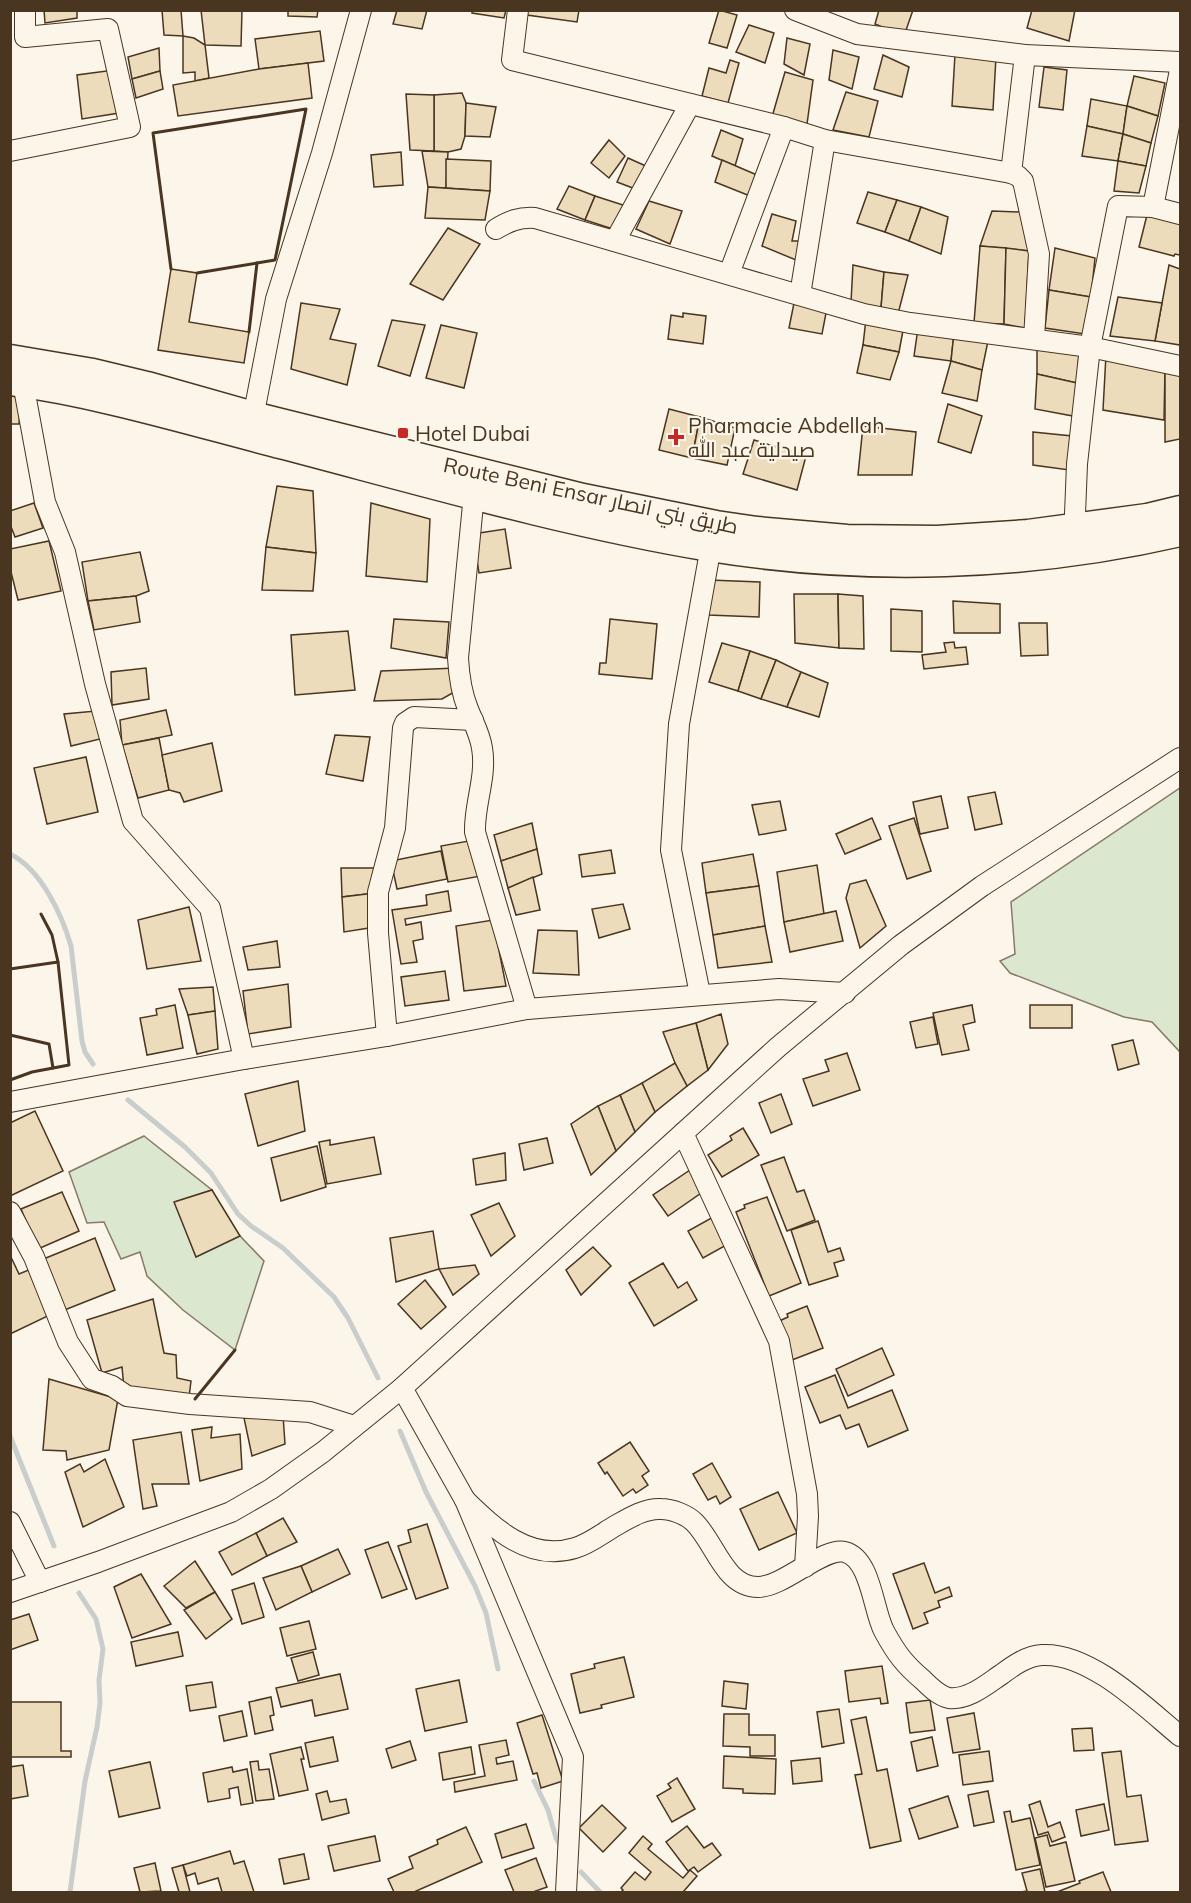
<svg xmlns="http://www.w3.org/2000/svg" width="1191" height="1903" viewBox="0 0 1191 1903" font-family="Mulish,Cairo,sans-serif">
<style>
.green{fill:#dce7d0;stroke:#887966;stroke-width:1.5}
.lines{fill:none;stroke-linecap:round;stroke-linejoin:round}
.stream{stroke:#c9cecd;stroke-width:5}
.building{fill:#ecdcbc;stroke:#4a3520;stroke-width:1.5}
.minor-casing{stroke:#4a3520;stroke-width:22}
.highway-casing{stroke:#4a3520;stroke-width:31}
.minor{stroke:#fbf6e9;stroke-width:20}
.highway{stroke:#fbf6e9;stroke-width:28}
.wall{stroke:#4a3520;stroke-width:3}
.poi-dot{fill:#c62828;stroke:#fbf6e9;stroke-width:2}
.labels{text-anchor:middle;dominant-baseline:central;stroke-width:4.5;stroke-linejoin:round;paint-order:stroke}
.poi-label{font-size:21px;fill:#4a3520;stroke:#fbf6e9;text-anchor:start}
.street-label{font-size:21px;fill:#4a3520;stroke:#fbf6e9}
</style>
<rect width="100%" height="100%" fill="#fbf6e9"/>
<g class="green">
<polygon points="1180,788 1180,1052 1152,1022 1124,1017 1010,973 1000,961 1015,954 1011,902"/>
<polygon points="144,1136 212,1190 175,1202 196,1257 240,1236 264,1261 235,1350 183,1310 147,1276 140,1252 121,1259 104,1222 87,1223 69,1172"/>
</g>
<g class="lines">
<g class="stream">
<path d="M10,854C41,869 62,915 71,946L82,1041L85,1052L93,1064"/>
<polyline points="128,1100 185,1147 211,1173 238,1214 251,1226 283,1248 334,1297 348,1318 378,1378"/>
<polyline points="400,1431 426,1492 475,1586 486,1613 498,1669"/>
<polyline points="10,1436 54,1546"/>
<polyline points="534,1781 548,1810 556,1838 561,1847"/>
<polyline points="581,1872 600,1892"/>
<polyline points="70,1892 85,1781 97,1727 100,1703 99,1680 103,1649 96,1619 79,1593"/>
</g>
</g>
<g class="building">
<polygon points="44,10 77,10 77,18 45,23"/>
<polygon points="162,10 181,10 183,36 164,35"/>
<polygon points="201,10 242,10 241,46 205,45"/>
<polygon points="288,10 318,10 317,17 288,16"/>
<polygon points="397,10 427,10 422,29 393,24"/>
<polygon points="472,10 506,10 504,18 472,13"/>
<polygon points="527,10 579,10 577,22 527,15"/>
<polygon points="719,10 737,15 727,48 709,43"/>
<polygon points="879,10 913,10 904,36 875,24"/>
<polygon points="1032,10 1075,10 1069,41 1027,28"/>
<polygon points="749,25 774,33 765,63 736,52"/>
<polygon points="320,31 324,61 259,69 255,39"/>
<polygon points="183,36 194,38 205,45 209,78 195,81 195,72 183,73"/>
<polygon points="787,38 810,44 804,75 784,64"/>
<polygon points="159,48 160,71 132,79 128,57"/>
<polygon points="833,50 859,57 852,89 829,80"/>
<polygon points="955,54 996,57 993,110 952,106"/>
<polygon points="883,55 909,67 902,97 874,89"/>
<polygon points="730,60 739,63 728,103 702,96 709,68 726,73"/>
<polygon points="308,63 312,98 178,116 173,85 259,69"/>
<polygon points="1044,67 1067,70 1063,110 1039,107"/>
<polygon points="114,70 119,113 82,119 77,75"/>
<polygon points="160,71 163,89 136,98 132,79"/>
<polygon points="785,72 813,80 807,124 772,117"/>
<polygon points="1134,76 1165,83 1158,116 1127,106"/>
<polygon points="846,92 878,101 869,137 833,130"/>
<polygon points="462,93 466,103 465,136 461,149 448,152 434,151 434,95"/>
<polygon points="406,94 434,95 434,151 410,150"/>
<polygon points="1091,99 1127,106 1123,134 1087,126"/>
<polygon points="466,103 496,107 490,137 465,136"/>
<polygon points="1127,106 1158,116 1151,143 1123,134"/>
<polygon points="1087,126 1123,134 1118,161 1082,156"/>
<polygon points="721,130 743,139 735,166 712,156"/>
<polygon points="1123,134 1151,143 1146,166 1118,161"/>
<polygon points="609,140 625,156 609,178 591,163"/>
<polygon points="422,151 448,152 446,188 428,187"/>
<polygon points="401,152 403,185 374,187 371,155"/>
<polygon points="628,158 648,167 638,190 617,182"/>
<polygon points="446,159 491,161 490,191 446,188"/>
<polygon points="722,160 757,175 750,196 715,182"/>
<polygon points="1118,161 1146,166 1139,193 1114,191"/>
<polygon points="569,186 595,196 585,220 557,209"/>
<polygon points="428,187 490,191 485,220 425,218"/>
<polygon points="868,192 897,200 885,232 857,223"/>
<polygon points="595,196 626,206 616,230 585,220"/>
<polygon points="897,200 921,207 909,241 885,232"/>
<polygon points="649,201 682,211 670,244 636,229"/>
<polygon points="921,207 948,217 941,254 909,241"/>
<polygon points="992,211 1021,212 1029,251 980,246"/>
<polygon points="772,214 796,221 792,241 800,241 796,260 762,246"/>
<polygon points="1147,215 1180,224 1180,255 1175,254 1174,256 1139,247"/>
<polygon points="448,228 480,244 443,300 410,284"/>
<polygon points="980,246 1006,248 1004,324 974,323"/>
<polygon points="1006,248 1029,251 1025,328 1004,324"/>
<polygon points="1055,248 1095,258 1091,297 1049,290"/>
<polygon points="853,265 884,272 881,308 851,302"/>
<polygon points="1169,265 1180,269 1180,345 1155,341"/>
<polygon points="171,269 197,273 189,322 249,332 244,363 158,350"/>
<polygon points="884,272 908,275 898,314 881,308"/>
<polygon points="1049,290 1091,297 1085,334 1045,328"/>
<polygon points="1118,297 1162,303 1155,341 1110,336"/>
<polygon points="301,303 340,309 330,339 356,344 347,385 291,369"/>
<polygon points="794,303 827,308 822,334 789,328"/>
<polygon points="683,313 706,316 703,344 668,339 671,315 683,317"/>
<polygon points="866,319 904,325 899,352 863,345"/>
<polygon points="392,320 425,325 410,376 378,366"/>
<polygon points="441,325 477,333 464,388 426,378"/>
<polygon points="918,328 954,333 951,361 914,356"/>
<polygon points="954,333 988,341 982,370 951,361"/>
<polygon points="863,345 899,352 890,380 857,373"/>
<polygon points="1037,349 1079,354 1077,383 1037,374"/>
<polygon points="1106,355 1165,368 1164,420 1103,410"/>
<polygon points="951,361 982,370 977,401 942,393"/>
<polygon points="1165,368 1180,372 1180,439 1165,442"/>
<polygon points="1037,374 1077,383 1073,416 1035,409"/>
<polygon points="10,396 21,397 19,424 10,424"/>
<polygon points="948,404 982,416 971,453 938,442"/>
<polygon points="669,409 700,417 692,458 659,450"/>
<polygon points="700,417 735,428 727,465 692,458"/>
<polygon points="863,426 916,432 912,475 858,475"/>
<polygon points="1033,432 1072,436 1069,470 1033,465"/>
<polygon points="754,440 806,456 797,490 743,474"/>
<polygon points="277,486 313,491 316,553 266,547"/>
<polygon points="34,503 43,528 15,537 10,524 10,511"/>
<polygon points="371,503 430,519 427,582 366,576"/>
<polygon points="505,529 511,568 479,573 473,534"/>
<polygon points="49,541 61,591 18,600 10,568 10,549"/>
<polygon points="266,547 316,553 313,591 262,590"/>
<polygon points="140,552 149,591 136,596 88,601 82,562"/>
<polygon points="709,580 760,582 759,617 708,615"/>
<polygon points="794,594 838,594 839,648 795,643"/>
<polygon points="838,594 863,596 864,649 839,648"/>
<polygon points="136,596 140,622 94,630 88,601"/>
<polygon points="953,601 1000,604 1000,633 954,633"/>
<polygon points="891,609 922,611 922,652 891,651"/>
<polygon points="394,619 449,622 446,658 391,648"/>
<polygon points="610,619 657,624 652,679 599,674 600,663 606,663"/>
<polygon points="1019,623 1047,623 1048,655 1021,656"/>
<polygon points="348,631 355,690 295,695 291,635"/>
<polygon points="954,642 955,648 966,647 968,664 924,669 922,655 946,652 944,643"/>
<polygon points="722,643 750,651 738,691 709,682"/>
<polygon points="750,651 776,660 761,699 738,691"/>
<polygon points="776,660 801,672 787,707 761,699"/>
<polygon points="146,668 149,699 112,705 111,672"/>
<polygon points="457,668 456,691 442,699 374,701 381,671"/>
<polygon points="801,672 828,683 819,717 787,707"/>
<polygon points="166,710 172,735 122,745 120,720"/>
<polygon points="96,711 100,739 71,746 64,714"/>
<polygon points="335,735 370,737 363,781 326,774"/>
<polygon points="159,738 169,790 138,798 122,745"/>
<polygon points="212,743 222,791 184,802 180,793 169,790 162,755"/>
<polygon points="86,757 98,812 47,824 34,768"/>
<polygon points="995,792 1002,824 975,830 968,797"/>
<polygon points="941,796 948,828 920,834 913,802"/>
<polygon points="780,801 786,830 759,835 752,805"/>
<polygon points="872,818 881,839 845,854 836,834"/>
<polygon points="914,818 931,871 907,879 889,826"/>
<polygon points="532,823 537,849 501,861 494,835"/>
<polygon points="474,840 481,876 448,882 441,846"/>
<polygon points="537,849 542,874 508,888 501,861"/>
<polygon points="611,850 615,873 582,877 579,855"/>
<polygon points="441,851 447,879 397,889 391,861"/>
<polygon points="753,854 759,886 706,893 702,863"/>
<polygon points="817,865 824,914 784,922 777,872"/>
<polygon points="341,868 375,868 375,893 342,897"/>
<polygon points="533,877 540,910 516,915 508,888"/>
<polygon points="866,880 886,926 860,948 846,898 850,884"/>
<polygon points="759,886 765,926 713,935 706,893"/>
<polygon points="448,891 451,911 405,919 406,925 421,922 423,939 413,941 417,962 401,964 392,910 427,905 426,895"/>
<polygon points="375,893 375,927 344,932 342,897"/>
<polygon points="623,904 630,929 599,938 592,909"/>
<polygon points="189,907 201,961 147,969 138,920"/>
<polygon points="836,911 843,941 790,952 784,922"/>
<polygon points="493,920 506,986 464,991 456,926"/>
<polygon points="765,926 772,962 718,968 713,935"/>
<polygon points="538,930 577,931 579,975 533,973"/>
<polygon points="277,941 280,967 248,970 243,947"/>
<polygon points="445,971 449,1000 405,1006 401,977"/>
<polygon points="288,984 291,1027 248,1034 243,991"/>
<polygon points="213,987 215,1011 188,1015 179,989"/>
<polygon points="175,1005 183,1048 147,1055 140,1018 157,1015 156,1009"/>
<polygon points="972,1005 975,1022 963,1025 969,1050 942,1055 933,1013"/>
<rect x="1030" y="1005" width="42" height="23"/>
<polygon points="215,1011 218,1049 197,1054 188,1015"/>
<polygon points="721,1014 728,1044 708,1070 696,1023"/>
<polygon points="933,1017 938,1044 916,1048 910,1022"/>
<polygon points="696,1023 708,1070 687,1086 675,1063 663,1032"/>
<polygon points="1133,1040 1139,1064 1118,1070 1112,1045"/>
<polygon points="847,1053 860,1090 813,1106 803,1079 829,1071 825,1060"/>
<polygon points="675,1063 687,1086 655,1112 642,1083"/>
<polygon points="298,1081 305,1131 258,1146 245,1094"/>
<polygon points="642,1083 655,1112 635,1132 620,1095"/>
<polygon points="781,1094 792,1124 771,1133 759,1103"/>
<polygon points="620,1095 635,1132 616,1151 598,1106"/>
<polygon points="598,1106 616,1151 591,1175 571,1124"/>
<polygon points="35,1111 63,1171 10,1196 10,1123"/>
<polygon points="743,1128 759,1155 722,1177 708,1155 732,1140 730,1136"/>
<polygon points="374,1137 381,1174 327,1184 319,1142 330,1140 330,1145"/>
<polygon points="547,1138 553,1163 524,1170 519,1144"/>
<polygon points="317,1146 326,1187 281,1201 271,1158"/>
<polygon points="505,1153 506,1180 476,1185 473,1159"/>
<polygon points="784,1157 797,1192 804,1190 815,1220 787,1231 761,1165"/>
<polygon points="690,1170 704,1191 668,1216 653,1195"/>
<polygon points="212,1190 240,1236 196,1257 174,1202"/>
<polygon points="62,1192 79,1231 38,1249 21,1209"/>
<polygon points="767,1197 801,1283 769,1296 736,1212 745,1208 744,1205"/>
<polygon points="499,1203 515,1236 491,1256 471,1215"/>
<polygon points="715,1216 730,1243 703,1258 688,1231"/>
<polygon points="818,1221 828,1252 840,1248 844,1260 834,1263 838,1276 809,1285 791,1230"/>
<polygon points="433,1231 439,1269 396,1282 390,1238"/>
<polygon points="95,1238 115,1290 62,1311 41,1260"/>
<polygon points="593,1247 611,1266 581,1295 566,1270"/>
<polygon points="10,1255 19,1274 31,1269 52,1314 10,1334"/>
<polygon points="663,1263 678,1288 687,1282 697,1300 654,1326 629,1283"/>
<polygon points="475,1265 479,1274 453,1295 439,1269"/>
<polygon points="425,1280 446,1307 421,1329 398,1304"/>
<polygon points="153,1299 164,1353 176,1355 177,1378 191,1381 189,1397 124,1388 122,1367 102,1373 87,1320"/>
<polygon points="807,1306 823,1348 792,1360 777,1322 788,1317 787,1314"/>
<polygon points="882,1348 894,1375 848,1396 836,1369"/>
<polygon points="835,1375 848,1408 892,1390 908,1430 868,1447 859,1424 846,1429 840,1415 820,1423 805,1387"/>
<polygon points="49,1379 118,1399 109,1450 67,1460 66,1451 43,1450"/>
<polygon points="283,1415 285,1444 252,1456 244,1418"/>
<polygon points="212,1427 211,1438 240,1434 242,1469 200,1481 192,1430"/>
<polygon points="181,1432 189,1484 152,1484 157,1506 143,1509 133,1440"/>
<polygon points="630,1442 649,1471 642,1476 648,1485 636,1493 633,1489 623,1496 607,1472 605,1474 598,1463"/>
<polygon points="105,1459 124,1507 83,1527 65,1472 80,1464 84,1472"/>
<polygon points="712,1463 731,1497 720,1504 716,1496 708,1500 693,1474"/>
<polygon points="778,1492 797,1533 759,1550 740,1509"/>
<polygon points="283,1518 297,1542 267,1556 256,1533"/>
<polygon points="427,1524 448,1588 416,1599 398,1546 411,1542 408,1530"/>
<polygon points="256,1533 267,1556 232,1575 219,1552"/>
<polygon points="388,1542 407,1589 382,1598 365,1550"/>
<polygon points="338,1549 350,1574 312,1592 301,1566"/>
<polygon points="195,1561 215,1592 186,1608 164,1586"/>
<polygon points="924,1563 935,1593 949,1587 952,1596 938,1601 940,1607 924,1613 928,1623 913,1629 893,1574"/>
<polygon points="301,1566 312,1592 276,1610 263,1578"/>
<polygon points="141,1574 171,1624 132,1638 114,1587"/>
<polygon points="254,1583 264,1617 242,1624 232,1590"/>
<polygon points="215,1592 232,1619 206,1639 184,1610"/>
<polygon points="29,1614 38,1640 10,1650 10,1620"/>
<polygon points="309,1621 316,1649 287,1656 280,1628"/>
<polygon points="178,1632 183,1656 136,1666 131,1642"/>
<polygon points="313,1652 319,1675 298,1681 291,1658"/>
<polygon points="624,1657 634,1697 601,1705 602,1708 580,1713 571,1674 595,1668 594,1664"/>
<polygon points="882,1666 888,1703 881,1704 880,1698 849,1702 845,1671"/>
<polygon points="340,1674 348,1709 315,1716 312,1700 281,1707 276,1688"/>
<polygon points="459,1680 467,1722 425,1731 416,1689"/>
<polygon points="724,1681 748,1684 746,1709 722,1706"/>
<polygon points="212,1682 216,1707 190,1711 186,1686"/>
<polygon points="271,1697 274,1715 270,1716 273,1730 255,1734 249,1702"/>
<polygon points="930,1700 935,1730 910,1733 906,1703"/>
<polygon points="10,1702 61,1702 61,1751 71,1751 71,1757 10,1757"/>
<polygon points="839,1709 844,1743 822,1747 817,1712"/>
<polygon points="242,1711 247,1736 224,1741 219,1716"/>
<polygon points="974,1713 980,1749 953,1753 947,1718"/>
<polygon points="724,1714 749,1714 749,1735 775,1735 775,1756 750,1756 750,1747 723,1746"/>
<polygon points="542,1715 563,1781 541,1788 537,1773 533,1774 517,1723"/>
<polygon points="866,1717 877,1771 887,1769 901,1841 870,1848 855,1775 862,1774 851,1720"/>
<polygon points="1092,1728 1094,1750 1074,1751 1072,1729"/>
<polygon points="333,1737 338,1761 310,1767 305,1743"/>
<polygon points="932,1737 938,1766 917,1771 911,1742"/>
<polygon points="506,1740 509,1755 496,1758 497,1764 513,1761 517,1780 455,1792 454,1782 485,1776 479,1745"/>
<polygon points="410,1741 416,1760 392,1768 386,1749"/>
<polygon points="301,1747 304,1759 301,1759 308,1790 279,1796 270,1754"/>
<polygon points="471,1747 475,1774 443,1780 439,1753"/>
<polygon points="989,1751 993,1781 963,1785 959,1755"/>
<polygon points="1121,1751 1127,1797 1141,1795 1148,1841 1115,1845 1102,1753"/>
<polygon points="724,1756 776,1759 775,1794 743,1793 743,1789 723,1788"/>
<polygon points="820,1758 822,1781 793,1784 791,1761"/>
<polygon points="258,1761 259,1770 269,1769 274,1799 256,1801 250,1762"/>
<polygon points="150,1762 160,1808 119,1817 109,1771"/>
<polygon points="23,1765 28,1796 10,1799 10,1767"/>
<polygon points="232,1767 233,1772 247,1769 253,1803 241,1805 238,1787 229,1789 230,1798 208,1802 203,1773"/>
<polygon points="677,1778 695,1809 672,1822 657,1796 671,1788 668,1784"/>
<polygon points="327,1791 330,1802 346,1799 349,1813 322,1820 316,1794"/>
<polygon points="988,1791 994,1822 974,1826 968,1795"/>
<polygon points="948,1796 958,1827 919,1839 909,1809"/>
<polygon points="1040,1801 1048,1827 1060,1822 1065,1837 1052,1842 1048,1832 1038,1835 1029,1805"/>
<polygon points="1104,1804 1109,1830 1081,1836 1076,1810"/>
<polygon points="602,1805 626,1828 603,1852 579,1828"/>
<polygon points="1010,1811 1012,1822 1030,1818 1040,1865 1016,1870 1004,1812"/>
<polygon points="526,1824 534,1848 502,1858 495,1834"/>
<polygon points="687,1826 704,1848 712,1843 721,1855 698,1872 694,1867 688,1871 666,1842"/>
<polygon points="466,1827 482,1862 414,1892 394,1892 388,1879 413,1868 409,1857 438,1844 437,1840"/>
<polygon points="1047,1835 1050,1846 1066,1842 1075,1881 1046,1887 1035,1838"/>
<polygon points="375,1836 380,1861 334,1871 328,1846"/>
<polygon points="643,1836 652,1844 648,1849 683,1878 690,1870 697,1876 683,1892 621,1892 623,1890 621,1888 635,1872 645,1880 651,1872 629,1853"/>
<polygon points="230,1851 234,1864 244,1861 254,1892 222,1892 218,1878 198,1884 195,1873 187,1876 183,1865"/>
<polygon points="304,1854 309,1879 284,1884 279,1859"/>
<polygon points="536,1858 547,1887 533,1892 514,1892 505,1870"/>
<polygon points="155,1863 161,1891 140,1892 134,1868"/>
<polygon points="183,1865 190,1892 179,1892 172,1868"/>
<polygon points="1040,1869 1045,1892 1021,1892 1027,1891 1022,1873"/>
<polygon points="1103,1872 1111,1892 1057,1892 1080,1883 1079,1881"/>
</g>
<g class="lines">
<g class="minor-casing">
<g id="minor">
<polyline points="518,10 512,60 784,127 825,140 1011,173 1018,176 1023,181 1039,254 1034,339"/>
<polyline points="795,10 857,34 1025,55 1180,62"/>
<polyline points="10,151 130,127 108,29 25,37 25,10"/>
<polyline points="1011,173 1025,55"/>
<polyline points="1153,207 1180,70"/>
<path d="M496,229C509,221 519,217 535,218L864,314L910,323L1090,347L1180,366"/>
<polyline points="615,241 690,104"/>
<polyline points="729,274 784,127"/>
<polyline points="800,295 825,140"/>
<polyline points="21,372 45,502 65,552 95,684 133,821 210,908 244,1059"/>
<polyline points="251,428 276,299 322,153 361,10"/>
<path d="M475,484L458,658C459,676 461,692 468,709C473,722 480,734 482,748C487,777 474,804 475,832L527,1009"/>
<polyline points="1074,539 1077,464 1090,347 1118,206 1153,207 1180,214"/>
<polyline points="700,994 671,850 679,724 713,535"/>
<polyline points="387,1036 378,933 378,892 395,828 403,728 405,723 414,717 473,720"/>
<polyline points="10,1102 244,1059 387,1036 527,1009 779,989 845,993"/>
<polyline points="683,1133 779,1341 807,1494 808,1516 805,1567"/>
<polyline points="10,1212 34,1257 68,1342 92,1379 112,1386 127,1396 190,1404 310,1412 354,1426"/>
<polyline points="402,1388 465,1500 573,1757 566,1892"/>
<path d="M465,1500C495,1529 529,1562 575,1548C589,1544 603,1533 615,1526C629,1518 645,1508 661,1509C672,1509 687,1515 694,1522C715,1542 724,1587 758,1587C784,1587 824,1546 845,1552C871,1559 873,1610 884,1631C896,1653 904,1664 923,1680C930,1687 939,1696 949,1698C969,1700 987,1684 1002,1674C1014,1665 1027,1656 1042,1655C1090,1652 1146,1708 1180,1736"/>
<polyline points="10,1522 40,1582"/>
<polyline points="10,1592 98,1562 231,1512 271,1489 323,1452 402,1388 778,1047 901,945 982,886 1180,758"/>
</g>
</g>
<g class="highway-casing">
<g id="highway">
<polyline points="10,359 93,373 147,386 253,416 583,498 716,525 757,531 847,539 937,540 1028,534 1147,518 1180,510"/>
<path d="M10,381C104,394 194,422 284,445C425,482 566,523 710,547C864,572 1028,567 1180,532"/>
</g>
</g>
<use href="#minor" class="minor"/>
<use href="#highway" class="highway"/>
<g class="wall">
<polyline points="171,269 153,133 306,109 275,260 197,273"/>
<polyline points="249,332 257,263"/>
<polyline points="10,969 58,962"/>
<polyline points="10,1035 49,1044 53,1068"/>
<polyline points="10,1080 32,1072 69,1065 58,962 52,935 41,914"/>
<polyline points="195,1399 235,1350"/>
</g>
</g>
<g class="poi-dot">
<rect x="397" y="427" width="12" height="12" rx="3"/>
<path d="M673 428h6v6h6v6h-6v6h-6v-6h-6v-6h6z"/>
</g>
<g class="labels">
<g class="poi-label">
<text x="688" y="425">Pharmacie Abdellah<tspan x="688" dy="24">صيدلية عبد الله</tspan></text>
<text x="415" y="433">Hotel Dubai</text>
</g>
<g class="street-label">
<text transform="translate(591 495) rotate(12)">Route Beni Ensar طريق بني انصار</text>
</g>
</g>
<rect width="1191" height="1903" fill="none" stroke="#4a3520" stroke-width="24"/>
</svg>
